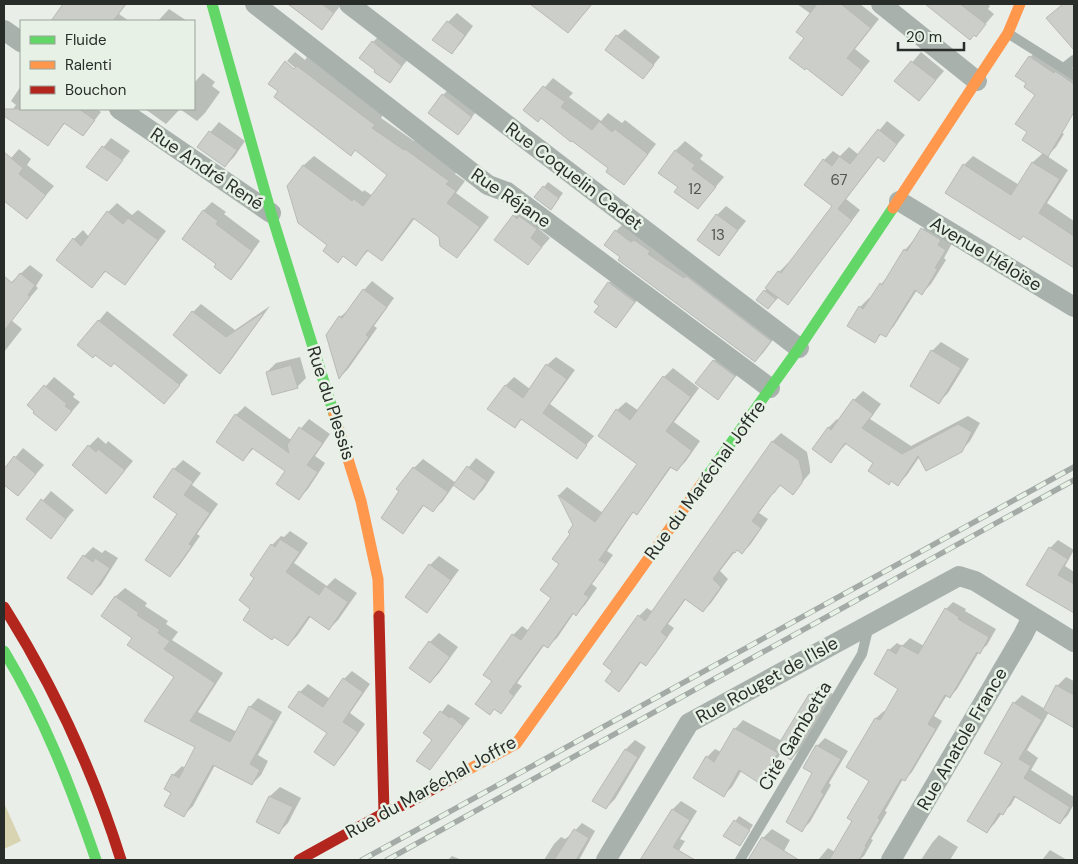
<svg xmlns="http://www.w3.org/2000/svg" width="1078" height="864" viewBox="0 0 1078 864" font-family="'DM Sans',sans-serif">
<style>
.green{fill:#d8d4b2}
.shadow{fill:#0003}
.building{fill:#cccfc9;stroke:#b8bbb5}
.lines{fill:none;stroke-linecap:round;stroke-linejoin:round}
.lane{stroke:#a8b1ac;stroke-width:10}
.street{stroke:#a8b1ac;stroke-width:20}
.fast{stroke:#63d668;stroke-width:11}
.slow{stroke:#ff974d;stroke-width:11}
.jam{stroke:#b3261e;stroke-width:11}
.rail-casing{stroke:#a4aba7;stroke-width:5.5}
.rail{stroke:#e7f1e5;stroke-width:4;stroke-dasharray:11;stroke-linecap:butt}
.labels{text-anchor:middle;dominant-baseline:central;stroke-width:5;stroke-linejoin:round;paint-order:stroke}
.number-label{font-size:15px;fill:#525651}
.street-label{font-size:18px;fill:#292d29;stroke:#e7f1e5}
</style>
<rect width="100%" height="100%" fill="#e9eee8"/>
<polygon class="green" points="4,803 21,841 4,849"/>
<g class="shadow">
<polygon points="65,4 126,4 119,14 129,21 53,21"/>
<polygon points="287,4 342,4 322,28"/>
<polygon points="532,4 592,4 568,32"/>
<polygon points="797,4 860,4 879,19 855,49 870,61 850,85 806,38 811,14"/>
<polygon points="943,4 987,4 990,6 988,9 994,14 976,35 937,12"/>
<polygon points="1063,4 1074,4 1074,45 1073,47 1048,19"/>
<polygon points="169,9 187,21 158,21"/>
<polygon points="457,13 473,26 460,44 452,53 448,22"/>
<polygon points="625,29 660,57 643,78 617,36"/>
<polygon points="382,33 410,57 389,82 377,69 373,42"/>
<polygon points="1039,49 1074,70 1074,112 1070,109 1056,129 1064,134 1056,147 1047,156 1068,170 1047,203 1074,221 1074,267 1023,235 964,165 973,156 1019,185 1033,162 1043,153 1029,132 1036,94 1028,83 1030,57"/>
<polygon points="295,52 305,60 307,57 383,115 381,118 414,141 416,140 457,171 455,174 465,181 456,193 489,217 466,247 457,256 441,236 415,218 391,250 382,259 369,250 356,264 329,245 288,186 304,165 314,156 363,192 364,190 373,196 389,174 356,149 351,154 299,74 300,72 287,61"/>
<polygon points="921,52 944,71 919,100 896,81"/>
<polygon points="203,73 215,82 212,86 220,92 205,113 197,121 180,109 194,109 194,83"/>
<polygon points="553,78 573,93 569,97 601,121 608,113 622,123 625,120 656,144 633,174 624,183 610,168 541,117 525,110"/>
<polygon points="21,86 21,109 97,109 101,112 83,135 66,122 48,144 7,117 16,105 11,101"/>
<polygon points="452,86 480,107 458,134 443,95"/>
<polygon points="145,109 180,109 166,124"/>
<polygon points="887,121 905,135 884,160 879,156 846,199 860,210 796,294 788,303 779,297 768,308 765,291 779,272 788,263 790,264 833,206 824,160 833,151 840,156 849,147 859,155"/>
<polygon points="219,122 245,141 234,157 225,166 198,147"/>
<polygon points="111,138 130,151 107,180 88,166"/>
<polygon points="685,141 703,155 700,159 724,177 698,208 680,187 660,172 676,150"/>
<polygon points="19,149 31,159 27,165 54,186 27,217 4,199 4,166"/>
<polygon points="548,182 563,193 555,204 536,197"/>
<polygon points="212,202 226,212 224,214 260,241 240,269 231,278 218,264 203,211"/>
<polygon points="117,203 132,215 138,210 166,231 133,274 124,283 106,271 92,286 74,239 83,230 89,237 108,212"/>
<polygon points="726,206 746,221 719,254 717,215"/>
<polygon points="523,207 545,220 539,229 550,238 528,263 514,216"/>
<polygon points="931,220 954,240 944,258 946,260 931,284 922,293 917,290 894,326 885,335 882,333 875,341 860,307 869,298 871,299 881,284 889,276 905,250"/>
<polygon points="624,223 778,333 763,353 755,361 622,257 616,231"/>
<polygon points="30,265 43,275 36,286 38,288 11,320 22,329 4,352 4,289"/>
<polygon points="618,274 643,293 616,326 601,305 609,283"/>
<polygon points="372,281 394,298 374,326 377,328 348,369 340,377 327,335 340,317 350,309 364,290"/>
<polygon points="201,304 235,330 270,306 228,364 220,372 193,312"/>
<polygon points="107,311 188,375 173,393 79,345"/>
<polygon points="941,342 969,359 948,393 939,402 932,351"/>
<polygon points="723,352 743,367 726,389 717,398 714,361"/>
<polygon points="300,357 306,378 297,387 267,372 276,363"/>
<polygon points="556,357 575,370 550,404 594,436 576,457 523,418 514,427 506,385 514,377 530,389 547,365"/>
<polygon points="673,368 699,388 674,422 700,441 686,461 677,470 672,466 645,504 637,513 634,511 607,551 613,555 592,584 597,588 585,605 576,614 574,613 557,638 548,646 545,644 517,683 522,686 509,703 501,712 495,708 490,713 494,681 513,635 522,626 529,631 553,597 561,564 574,525 559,495 567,487 603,513 639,463 617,410 626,402 639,411 664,377"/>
<polygon points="54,377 75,394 73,397 80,402 56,430 29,405"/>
<polygon points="863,391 881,404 870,419 911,446 968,416 980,423 970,441 961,451 920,456 907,475 898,484 875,463 847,443 831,461 828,428 837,419 839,421 854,400"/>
<polygon points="245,406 291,440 309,419 330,434 315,456 325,463 308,489 299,498 286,471 254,448 243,460 236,415"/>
<polygon points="781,433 807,452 810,468 810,473 793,493 781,485 775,490 759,513 768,519 750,545 742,553 737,549 720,571 728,579 711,603 703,611 686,599 668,624 674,628 654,656 646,664 642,661 627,682 619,690 614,670 639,616 647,608 653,612 773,441"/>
<polygon points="98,437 106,444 108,441 133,461 106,493 89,446"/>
<polygon points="23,448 44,465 18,495 4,484 4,471"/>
<polygon points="476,458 495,472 483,490 474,499 454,485 442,502 433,510 425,504 411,523 402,532 401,491 414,468 423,459 456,483"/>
<polygon points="183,460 201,473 192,485 218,504 197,534 200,536 179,566 170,575 179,514 174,469"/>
<polygon points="51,491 74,510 51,537 27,519"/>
<polygon points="290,531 308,543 294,563 327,586 335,578 357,593 338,620 329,629 311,616 297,636 288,645 252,608 255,578 251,575 272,545 281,536 284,537"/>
<polygon points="1058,540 1074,550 1065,566 1074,572 1074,609 1028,584 1050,548"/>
<polygon points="93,547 102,553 105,550 118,558 101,585 92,594 84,556"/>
<polygon points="439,556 459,570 435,602 426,611 430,565"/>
<polygon points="125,588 147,603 145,606 168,621 166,624 178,632 172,640 223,673 198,712 237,732 250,707 258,698 282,712 258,755 268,761 261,775 252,784 215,765 193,806 184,815 173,792 173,775 182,766 185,768 196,746 176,676 134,638 103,616 116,596"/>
<polygon points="953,602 966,609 965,611 996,629 987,645 979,652 957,689 950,697 947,695 934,716 942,721 912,772 905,779 903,779 885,811 887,812 871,839 873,840 864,856 859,860 818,860 828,848 835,852 854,821 871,780 848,767 876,718 884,711 886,712 900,688 889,650 897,643 902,646 910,638 924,646 946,609"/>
<polygon points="439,633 458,647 439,673 430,682 430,642"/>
<polygon points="352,671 370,684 350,713 365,724 342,756 334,764 329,733 300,692 308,684 330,699 344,679"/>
<polygon points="1066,677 1074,681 1074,710 1073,712 1049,712 1027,750 1038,758 1031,770 1074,797 1074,804 1068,815 1060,823 1016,796 1011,805 1002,813 995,823 987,832 1003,763 1014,703 1022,695 1045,709 1057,686"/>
<polygon points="819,686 833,694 800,750 791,759 781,753 768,773 759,781 742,770 732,787 724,795 707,757 715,749 721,752 735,729 743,720 782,741 810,695"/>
<polygon points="448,704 470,718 430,768 434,740 425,733"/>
<polygon points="825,738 848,751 829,783 831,785 810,822 802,830 814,773 817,746"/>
<polygon points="635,740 646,747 615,799 606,808 594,800 626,749"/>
<polygon points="280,787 301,798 288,823 279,832 258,822 270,796"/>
<polygon points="681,801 697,811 680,839 685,841 673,860 642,860 673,809"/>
<polygon points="739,816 753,825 740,845 725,836"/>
<polygon points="582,823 595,831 579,860 544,860 554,844 561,837 565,839 571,835"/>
<polygon points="772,829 790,840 779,860 750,860 763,838"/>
<polygon points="939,835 958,847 950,860 921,860 932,843"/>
<polygon points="1050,850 1067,860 1042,860"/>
<polygon points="452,856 462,860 448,860"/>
</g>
<g class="building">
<polygon points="63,4 126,4 113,21 51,21"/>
<polygon points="288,4 322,4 334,13 322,30"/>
<polygon points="530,4 592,4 568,33"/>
<polygon points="817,4 841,4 871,28 847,58 862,70 842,96 806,68 805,70 789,58 804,38 796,32"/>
<polygon points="925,4 960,4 986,24 976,37 974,35 970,40"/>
<polygon points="1063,4 1074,4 1074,50 1046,18"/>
<polygon points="447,21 465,35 452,54 432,40"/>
<polygon points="616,35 654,65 643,79 605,50"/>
<polygon points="372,41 402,66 390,83 374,72 375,70 359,58"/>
<polygon points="1029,56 1054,73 1055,71 1074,84 1074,112 1048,157 1022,140 1027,132 1015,124 1035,95 1024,87 1026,83 1015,76"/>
<polygon points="285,61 294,69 297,66 375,125 372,128 404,150 405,149 449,181 446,184 456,191 447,203 480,227 457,258 440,246 439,237 413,218 382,261 367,250 356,266 343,256 338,263 323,251 327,245 298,223 287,186 303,165 352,201 354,199 363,206 387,175 355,150 351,156 274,97 278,91 268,84"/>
<polygon points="911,61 936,80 919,101 894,81"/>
<polygon points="543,86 565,102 561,107 592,130 599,121 612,132 615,129 648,154 624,185 606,172 608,168 572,141 571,142 541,118 538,122 523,110"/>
<polygon points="442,94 472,117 458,135 428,113"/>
<polygon points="4,109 79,109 95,120 83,136 64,123 48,146 4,116"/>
<polygon points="878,129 897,144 884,162 878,157 838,209 852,220 788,305 765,288 778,271 781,273 832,206 804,185 823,159 832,166 839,156 850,164"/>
<polygon points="209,131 237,150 225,167 197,147"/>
<polygon points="102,146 123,160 107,181 86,167"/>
<polygon points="675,150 695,165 692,169 716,187 698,209 674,192 678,187 658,173"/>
<polygon points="4,152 23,168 19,174 46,195 27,219 4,201"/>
<polygon points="1032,162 1060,179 1039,213 1074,236 1074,268 1023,236 1020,240 945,193 963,164 1011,195"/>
<polygon points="543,186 559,198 551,210 534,197"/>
<polygon points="203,210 218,221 216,224 252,251 231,280 214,267 216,264 182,239"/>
<polygon points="107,211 123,224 128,218 158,240 125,285 105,271 92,288 56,260 73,238 81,246"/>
<polygon points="716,214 738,230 719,256 697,240"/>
<polygon points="513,215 517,219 519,216 537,229 531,238 542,247 528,265 494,240"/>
<polygon points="921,228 941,240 938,245 946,250 935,268 938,269 922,295 915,290 886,337 880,334 875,343 847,326 859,306 863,309 880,283 882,285 904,249 907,251"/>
<polygon points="615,230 631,242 634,240 650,251 648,254 684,278 686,276 771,341 755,362 618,260 620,257 604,245"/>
<polygon points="20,273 35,285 28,295 30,297 4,331 4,276 12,283"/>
<polygon points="608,282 635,302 616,328 594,312 599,306 594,302"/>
<polygon points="363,289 387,307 366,335 369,337 339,379 326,335 339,316 342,318"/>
<polygon points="764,290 776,299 768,309 756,300"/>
<polygon points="192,311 226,337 262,313 263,315 220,374 173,335"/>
<polygon points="98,320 180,385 164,404 114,363 111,367 95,355 93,358 77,345"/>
<polygon points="931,350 961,368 939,404 910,386"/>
<polygon points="713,360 735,376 718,400 695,383"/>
<polygon points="546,364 567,379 543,413 587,445 577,459 521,419 515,428 487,409 505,385 523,398"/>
<polygon points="291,365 298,388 272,395 266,372"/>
<polygon points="663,376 691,397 666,431 692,451 677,471 670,467 637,515 633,512 599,560 606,564 584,594 589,597 576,616 573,613 548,648 543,645 509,692 514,696 501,714 494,709 490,715 475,704 492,681 483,675 512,634 521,640 551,598 540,590 559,564 552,559 570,534 568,532 573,525 558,495 595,522 637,464 598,436 616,409 630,420"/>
<polygon points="44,385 67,404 65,406 72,411 56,431 33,413 34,411 27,405"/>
<polygon points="853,399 873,414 862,428 902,454 958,424 972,432 962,452 926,471 918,456 898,486 891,481 889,485 868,471 873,463 845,443 831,463 812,449 828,427 831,430"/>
<polygon points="235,414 289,453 287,445 299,427 323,443 307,465 318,472 299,500 276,484 285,471 252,448 243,461 216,442"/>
<polygon points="772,441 799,460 803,477 802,483 793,495 780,485 774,493 773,493 752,521 761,528 742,554 737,550 735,553 733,552 713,579 721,587 703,612 685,599 661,632 667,637 646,666 640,662 619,692 605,681 612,671 603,664 638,615 645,621"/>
<polygon points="88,445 96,452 98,449 125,470 106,494 72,465"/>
<polygon points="14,456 36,474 18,496 4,485 4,469"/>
<polygon points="467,466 487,481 474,500 453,485"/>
<polygon points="413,467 448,492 433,512 423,505 403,534 381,518 399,491 396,489"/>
<polygon points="173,468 193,482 184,495 210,513 189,544 192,546 170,577 145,560 177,514 153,497"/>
<polygon points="41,499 66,519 51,539 26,519"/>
<polygon points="280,539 300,552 286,572 319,595 325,586 348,602 329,630 309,616 288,646 274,637 272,640 243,620 250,609 239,600 254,578 250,575 271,544 275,547"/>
<polygon points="1049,547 1068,559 1058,575 1074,584 1074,613 1026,585"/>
<polygon points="83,555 93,562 95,558 110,568 92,595 67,578"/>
<polygon points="429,564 451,580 427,613 405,597"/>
<polygon points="115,596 139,613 137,615 160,630 158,633 170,641 164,649 215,683 190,721 230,742 249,706 274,721 250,764 260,770 252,785 213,765 184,817 164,806 171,793 164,789 172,774 179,778 195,747 144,721 174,677 127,645 132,638 101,616"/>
<polygon points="945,608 959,617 958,619 989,637 980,654 977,652 950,698 945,695 928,724 936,729 905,781 901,779 878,818 880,820 865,846 866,847 859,860 829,860 852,821 847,818 869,781 846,767 875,718 880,720 898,689 874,674 888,649 896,654 901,645 918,654"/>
<polygon points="429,641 450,657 430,683 409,668"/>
<polygon points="343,678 363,692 343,722 358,732 334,766 314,752 327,733 288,707 299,691 323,707"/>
<polygon points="1056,685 1074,695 1074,728 1043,710"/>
<polygon points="809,694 825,703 791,760 775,750"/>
<polygon points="1013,702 1042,720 1019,759 1031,766 1024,778 1070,807 1060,824 1014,796 1003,815 999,813 987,833 967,821 1002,763 984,753"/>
<polygon points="440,711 450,718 451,716 463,726 430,770 416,761 432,740 423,733"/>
<polygon points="734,728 778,753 759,783 739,770 724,797 693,778 706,756 714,762"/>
<polygon points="816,745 841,759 821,792 824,794 802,832 786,822 812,773 803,768"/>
<polygon points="625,749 638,757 606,809 592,801"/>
<polygon points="269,796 293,807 279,834 256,822"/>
<polygon points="672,809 690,820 673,847 695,860 640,860"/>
<polygon points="734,820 750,830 740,846 723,836"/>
<polygon points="574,829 589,838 576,860 554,860"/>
<polygon points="762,837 799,860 748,860"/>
</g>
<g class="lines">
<g class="lane">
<polyline points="1009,34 1074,75"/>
<polyline points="1064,68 1074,60"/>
<polyline points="740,860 862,654 869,625"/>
</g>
<g class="street">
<polyline points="255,4 488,185 507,192 770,388"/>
<polyline points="349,4 799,348"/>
<polyline points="881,4 977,81"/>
<polyline points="4,30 21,42"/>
<polyline points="119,109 271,213"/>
<polyline points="899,201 1074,307"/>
<polyline points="606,860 689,723 959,576 975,581 1074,642"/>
<polyline points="891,860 1023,635 1032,617"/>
</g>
<g class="fast">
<polyline points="212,4 271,213 334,414"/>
<polyline points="703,482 799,348 893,208"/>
<path d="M4,651C44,717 71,787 96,860"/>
</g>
<g class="slow">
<polyline points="893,208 1008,33 1020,4"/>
<polyline points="334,414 361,501 378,579 379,616"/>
<polyline points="462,773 516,744 703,482"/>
</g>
<g class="jam">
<path d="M4,607C54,687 93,770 121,860"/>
<polyline points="379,616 384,813"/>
<polyline points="299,860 384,813 408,803 462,773"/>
</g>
<g class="rail-casing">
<g id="rail">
<polyline points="362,860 1074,467"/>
<polyline points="387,860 1074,480"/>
</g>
</g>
<use href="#rail" class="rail"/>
</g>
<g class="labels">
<g class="number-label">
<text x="839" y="180">67</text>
<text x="695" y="189">12</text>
<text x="718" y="235">13</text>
</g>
<g class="street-label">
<text transform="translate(207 169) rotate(34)">Rue André René</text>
<text transform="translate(574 176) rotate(37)">Rue Coquelin Cadet</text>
<text transform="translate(511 198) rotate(34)">Rue Réjane</text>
<text transform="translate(986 254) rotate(31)">Avenue Héloïse</text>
<text transform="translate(331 403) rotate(72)">Rue du Plessis</text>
<text transform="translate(705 480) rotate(-54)">Rue du Maréchal Joffre</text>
<text transform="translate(767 680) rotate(-29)">Rue Rouget de l'Isle</text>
<text transform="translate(795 736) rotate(-59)">Cité Gambetta</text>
<text transform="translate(962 739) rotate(-60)">Rue Anatole France</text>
<text transform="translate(431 787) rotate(-29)">Rue du Maréchal Joffre</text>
</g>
</g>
<rect width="1078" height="864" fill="none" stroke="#292d29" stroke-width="10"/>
<rect x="20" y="20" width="175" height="90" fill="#e7f1e5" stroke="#9ba39a"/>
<rect x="30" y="36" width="25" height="8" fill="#63d668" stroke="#9ba39a"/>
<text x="65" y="45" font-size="15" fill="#292d29">Fluide</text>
<rect x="30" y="61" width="25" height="8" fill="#ff974d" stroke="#9ba39a"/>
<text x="65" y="70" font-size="15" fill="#292d29">Ralenti</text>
<rect x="30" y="86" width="25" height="8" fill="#b3261e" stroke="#9ba39a"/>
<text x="65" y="95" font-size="15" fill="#292d29">Bouchon</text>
<path d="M898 42v8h66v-8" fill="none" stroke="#292d29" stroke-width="2.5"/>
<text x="906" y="42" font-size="15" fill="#292d29" stroke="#e7f1e5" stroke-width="4" paint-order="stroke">20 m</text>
</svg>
